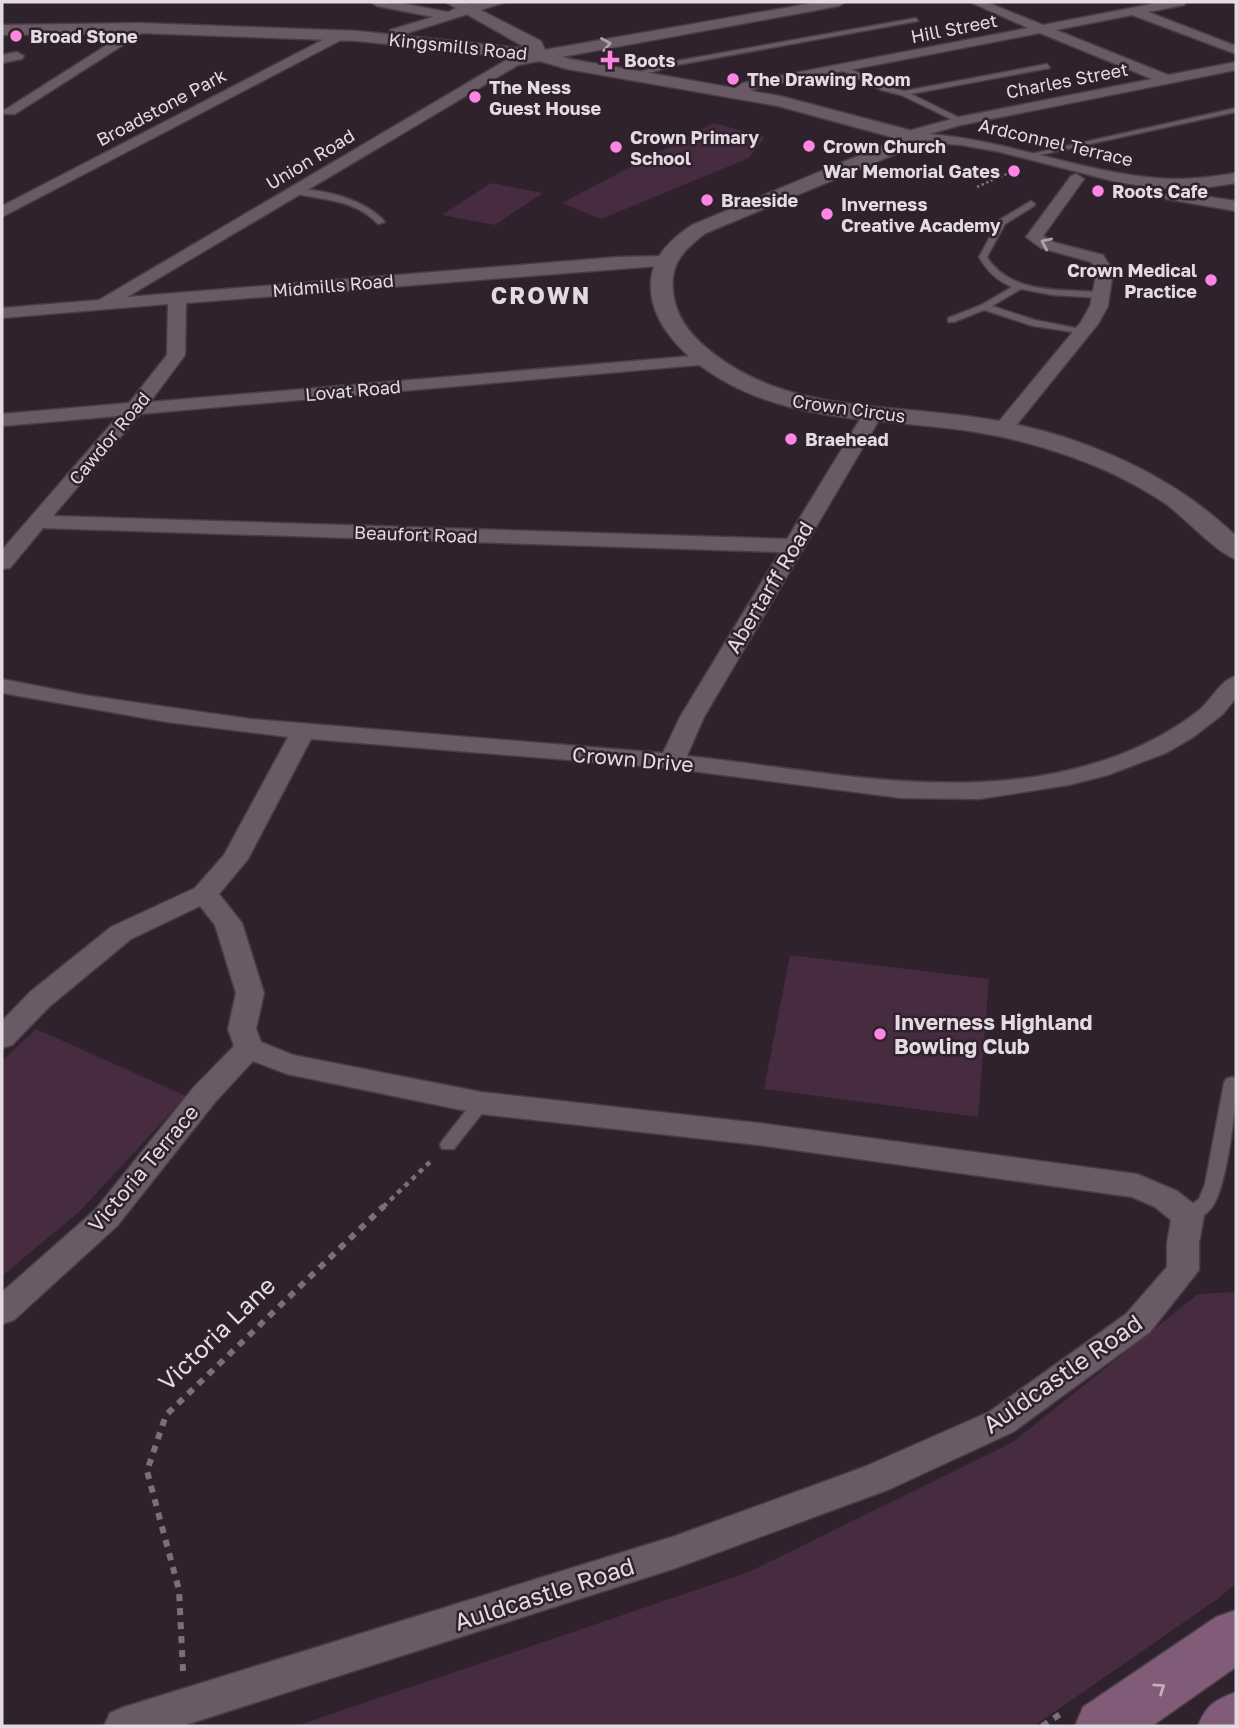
<svg xmlns="http://www.w3.org/2000/svg" width="1238" height="1728" viewBox="0 0 1238 1728" font-family="'Golos Text',sans-serif">
<style>
.green{fill:#472b40}
.lines{fill:none;stroke-linecap:round;stroke-linejoin:round}
.service-casing{stroke:#483d45;stroke-width:3}
.minor-casing{stroke:#483d45;stroke-width:3}
.tertiary-casing{stroke:#483d45;stroke-width:3}
.secondary-casing{stroke:#483d45;stroke-width:3}
.path-far2{stroke:#7b6f78;stroke-width:2.5;stroke-dasharray:2.5 2.5;stroke-linecap:butt}
.path-far1{stroke:#7b6f78;stroke-width:4.5;stroke-dasharray:5 5;stroke-linecap:butt}
.path{stroke:#7b6f78;stroke-width:6;stroke-dasharray:7 7;stroke-linecap:butt}
.service{fill:#695a65;fill-rule:evenodd}
.minor{fill:#695a65;fill-rule:evenodd}
.tertiary{fill:#695a65;fill-rule:evenodd}
.secondary{fill:#805c78;fill-rule:evenodd}
.oneway{stroke:#ada1aa}
.oneway2{stroke:#c1afbd}
.poi-dot{fill:#fd86e3;stroke:#2f222c;stroke-width:2.5}
.labels{text-anchor:middle;dominant-baseline:central;stroke-width:5;stroke-linejoin:round;paint-order:stroke}
.far-street-label{font-size:18px;fill:#e4dbe2;stroke:#2f222c}
.far-poi-label{font-size:18px;font-weight:bold;fill:#e4dbe2;stroke:#2f222c;text-anchor:start}
.street-label{font-size:21px;fill:#e4dbe2;stroke:#2f222c}
.poi-label{font-size:21px;font-weight:bold;fill:#e4dbe2;stroke:#2f222c;text-anchor:start}
.far-district-label{font-size:23px;font-weight:bold;letter-spacing:2px;fill:#e4dbe2;stroke:#2f222c}
.near-street-label{font-size:24px;fill:#e4dbe2;stroke:#2f222c}
</style>
<rect width="100%" height="100%" fill="#2f222c"/>
<g class="green">
<polygon points="714,123 765,137 749,158 601,219 562,203"/>
<polygon points="491,183 543,193 495,225 442,215"/>
<polygon points="790,955 989,979 978,1117 764,1089"/>
<polygon points="36,1029 186,1096 80,1211 2,1276 2,1061"/>
<polygon points="1236,1292 1236,1583 1219,1598 1034,1726 296,1726 749,1572 1013,1442 1198,1294"/>
</g>
<g class="lines">
<g class="service-casing">
<g id="service">
<polygon points="916,18 918,21 677,65 634,77 630,75 676,61"/>
<polygon points="1047,64 1050,68 911,94 962,119 962,123 959,123 901,95 881,90 837,68 844,66 887,86 904,91"/>
<polygon points="1236,108 1236,112 1026,158 1022,156"/>
<path d="M291,189C321,188 366,199 385,222L378,224C355,199 322,200 291,193Z"/>
<path d="M1031,201L1035,204L1034,206L1005,224L987,257C1011,295 1062,289 1102,292L1107,295L1102,298L1052,295L1021,289L992,306L1035,320L1086,330V334L1033,326L984,310L954,322H948V318L981,305L1012,287C996,280 988,272 979,257L999,220Z"/>
<path d="M1232,1077L1236,1079C1236,1108 1228,1179 1214,1204C1209,1214 1193,1224 1182,1220L1180,1216L1182,1212L1199,1199L1205,1184L1224,1083L1226,1079Z"/>
<polygon points="481,1097 487,1099 489,1103 487,1107 454,1149 442,1149 440,1145 442,1141 475,1099"/>
</g>
</g>
<g class="minor-casing">
<g id="minor">
<polygon points="371,2 395,2 448,12 464,4 506,2 395,37 390,36 390,30 433,17 377,6"/>
<path d="M819,2H845L839,6L518,65L127,297L618,257L664,256L670,257L672,261L670,265L186,303L185,355L150,402L704,355L713,360L710,364L140,414L53,516L787,539L865,411H879L882,415L704,717L687,756C832,771 977,808 1119,755C1147,744 1174,730 1198,711C1211,701 1220,680 1236,676V698L1223,714L1192,738L1166,753L1108,775L1069,785L979,799L901,798L668,768L311,739L248,859L219,894L242,923L264,993L256,1029L261,1042L293,1055L481,1092L758,1123L1137,1174L1177,1191L1199,1208L1204,1216L1199,1243V1270L1150,1332L1013,1432L890,1489L676,1568L182,1726H104L110,1713L124,1707L675,1536L864,1467L989,1412L1126,1314L1167,1267V1243L1171,1220L1155,1207L1132,1197L758,1145L481,1114L287,1074L253,1061L216,1101L117,1226L14,1320L2,1324V1292L95,1210L194,1087L234,1046L228,1029L236,993L215,925L200,906L131,939L50,1006L12,1045L2,1048V1021L30,992L111,927L195,888L224,855L288,737L167,722L2,693V679L84,695L250,719L663,753L680,717L780,552L43,528L10,568L2,569V550L118,416L2,426V414L129,403L167,355L168,304L2,318V308L99,300L508,59L538,51Z"/>
<path d="M970,2H986L1043,25L1162,2H1186L1184,5L1148,12L1236,46V54L1132,15L1056,30L1168,75L1236,62V70L961,125L929,134C1006,140 1078,171 1156,178C1183,181 1209,177 1236,173V183L1196,189L1156,188L1117,182L1000,152L961,145L921,142L914,138L901,139L899,136L901,133L959,117L1152,79L1040,33L757,88L735,97L728,93L743,83L1028,28Z"/>
<polygon points="140,24 146,28 145,31 15,114 5,114 3,111"/>
<polygon points="338,32 345,36 343,39 2,217 2,206"/>
<polygon points="17,52 24,56 22,59 2,63 2,55"/>
<polygon points="1076,174 1084,179 1043,236 1053,242 1103,255 1113,271 1108,306 1098,324 1010,433 996,433 993,429 996,425 1081,322 1090,306 1097,271 1091,262 1041,248 1026,237 1071,176"/>
<polygon points="1172,191 1236,201 1236,211 1166,199 1164,196"/>
</g>
</g>
<g class="tertiary-casing">
<path id="tertiary" d="M445,2H465L541,41L546,52L570,59L780,96L909,130L917,139L910,148L706,233C681,251 668,267 674,298C678,320 692,336 709,350C782,410 877,404 966,416C999,420 1032,427 1064,437C1128,458 1187,489 1236,536V559C1219,555 1184,517 1166,504C1137,484 1105,469 1072,457C1038,445 1004,436 969,431C874,417 770,424 692,359C675,344 659,326 653,303C644,267 663,244 692,225L896,140L895,138L778,106L567,69L536,60L358,41L140,33L2,35V25L140,23L358,31L528,49Z"/>
</g>
<g class="secondary-casing">
<g id="secondary">
<polygon points="1236,1610 1236,1667 1152,1726 1075,1726 1083,1707 1216,1617"/>
<path d="M1236,1692V1726H1198C1206,1705 1215,1700 1236,1692Z"/>
</g>
</g>
<polyline class="path-far2" points="977,187 1011,172"/>
<polyline class="path-far1" points="383,1207 432,1160"/>
<g class="path">
<polyline points="183,1671 179,1590 147,1471 166,1415 384,1206"/>
<polyline points="1042,1726 1062,1713"/>
</g>
<use href="#service" class="service"/>
<use href="#minor" class="minor"/>
<use href="#tertiary" class="tertiary"/>
<use href="#secondary" class="secondary"/>
</g>
<defs><path id="oneway-chevron" d="M-2-3.5L2.5 0L-2 3.5" fill="none" stroke-width="1.6" stroke-linecap="round" stroke-linejoin="round" transform="scale(1.75)"/></defs>
<g class="oneway">
<use href="#oneway-chevron" transform="translate(606 44) rotate(-10)"/>
<use href="#oneway-chevron" transform="translate(1046 243) rotate(-156)"/>
</g>
<use class="oneway2" href="#oneway-chevron" transform="translate(1160 1688) rotate(-34)"/>
<g class="poi-dot">
<circle cx="16" cy="36" r="7"/>
<path d="M606.5 49.5h7v7h7v7h-7v7h-7v-7h-7v-7h7z"/>
<circle cx="733" cy="79" r="7"/>
<circle cx="475" cy="97" r="7"/>
<circle cx="809" cy="146" r="7"/>
<circle cx="616" cy="147" r="7"/>
<circle cx="1014" cy="171" r="7"/>
<circle cx="1098" cy="191" r="7"/>
<circle cx="707" cy="200" r="7"/>
<circle cx="827" cy="214" r="7"/>
<circle cx="1211" cy="280" r="7"/>
<circle cx="791" cy="439" r="7"/>
<circle cx="880" cy="1034" r="7"/>
</g>
<g class="labels">
<g class="far-street-label">
<text transform="translate(954 28) rotate(-11)">Hill Street</text>
<text transform="translate(458 46) rotate(6)">Kingsmills Road</text>
<text transform="translate(1067 80) rotate(-11)">Charles Street</text>
<text transform="translate(161 107) rotate(-28)">Broadstone Park</text>
<text transform="translate(1056 142) rotate(13)">Ardconnel Terrace</text>
<text transform="translate(310 159) rotate(-31)">Union Road</text>
<text transform="translate(333 285) rotate(-5)">Midmills Road</text>
<text transform="translate(353 390) rotate(-5)">Lovat Road</text>
<text transform="translate(849 408) rotate(8)">Crown Circus</text>
<text transform="translate(109 438) rotate(-50)">Cawdor Road</text>
<text transform="translate(416 534) rotate(2)">Beaufort Road</text>
</g>
<g class="far-poi-label">
<text x="30" y="36">Broad Stone</text>
<text x="624" y="60">Boots</text>
<text x="747" y="79">The Drawing Room</text>
<text x="489" y="87">The Ness<tspan x="489" dy="21">Guest House</tspan></text>
<text x="630" y="137">Crown Primary<tspan x="630" dy="21">School</tspan></text>
<text x="823" y="146">Crown Church</text>
<text x="1000" y="171" text-anchor="end">War Memorial Gates</text>
<text x="1112" y="191">Roots Cafe</text>
<text x="721" y="200">Braeside</text>
<text x="841" y="204">Inverness<tspan x="841" dy="21">Creative Academy</tspan></text>
<text x="1197" y="270" text-anchor="end">Crown Medical<tspan x="1197" dy="21">Practice</tspan></text>
<text x="805" y="439">Braehead</text>
</g>
<g class="street-label">
<text transform="translate(769 587) rotate(-59)">Abertarff Road</text>
<text transform="translate(633 759) rotate(5)">Crown Drive</text>
<text transform="translate(143 1168) rotate(-50)">Victoria Terrace</text>
</g>
<g class="poi-label">
<text x="894" y="1022">Inverness Highland<tspan x="894" dy="24">Bowling Club</tspan></text>
</g>
<g class="far-district-label">
<text x="541" y="295">CROWN</text>
</g>
<g class="near-street-label">
<text transform="translate(216 1333) rotate(-44)">Victoria Lane</text>
<text transform="translate(1062 1373) rotate(-35)">Auldcastle Road</text>
<text transform="translate(544 1593) rotate(-18)">Auldcastle Road</text>
</g>
</g>
<rect width="1238" height="1728" fill="none" stroke="#e4dbe2" stroke-width="7"/>
</svg>
